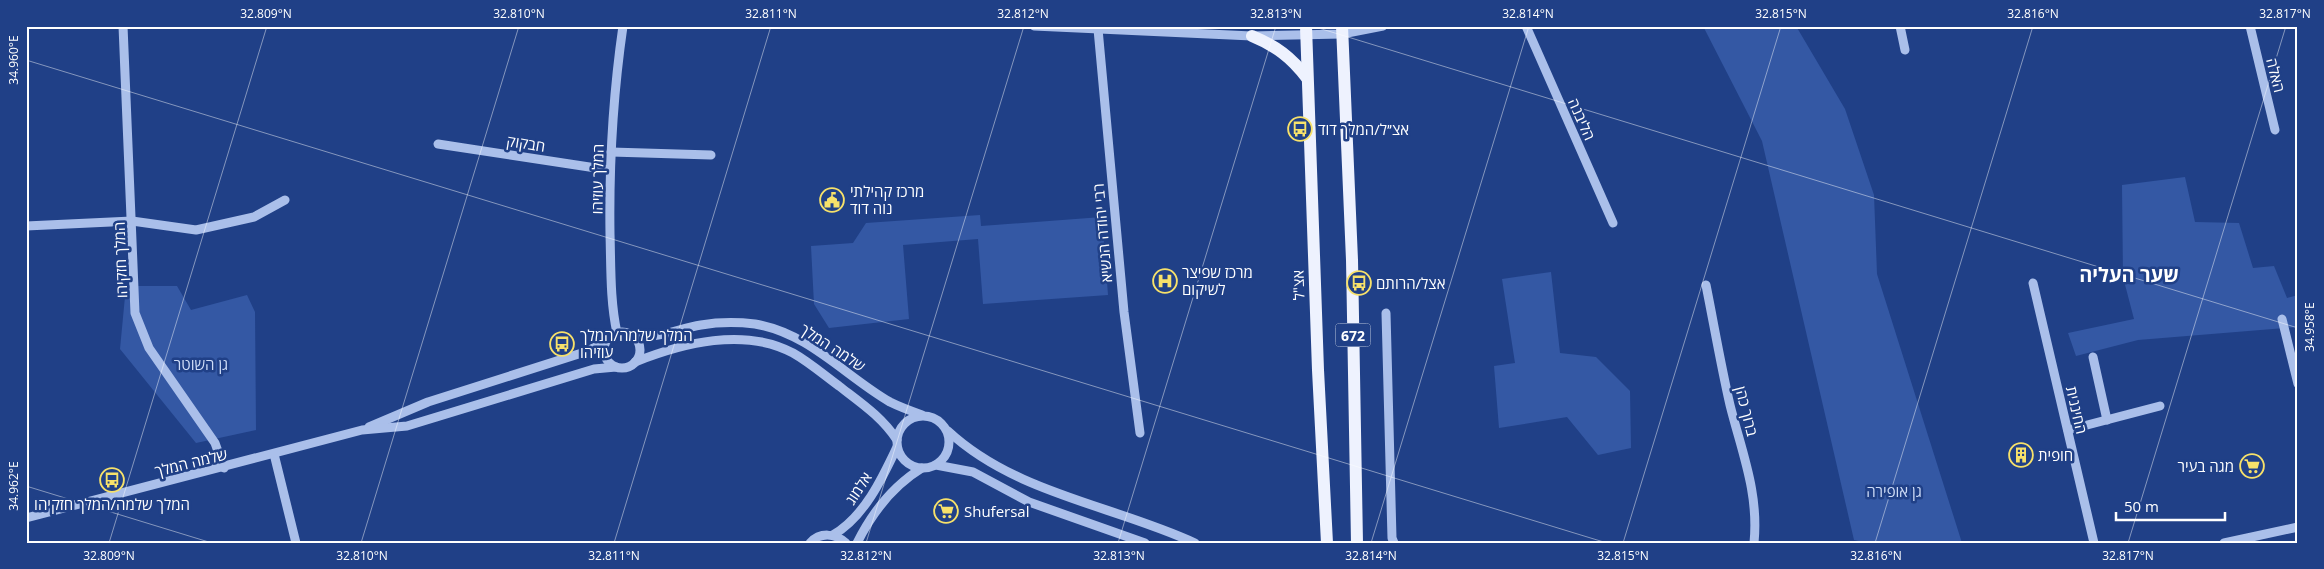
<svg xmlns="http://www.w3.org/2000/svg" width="2324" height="569" viewBox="0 0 2324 569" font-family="'Open Sans',Heebo,sans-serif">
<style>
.green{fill:#3458a4}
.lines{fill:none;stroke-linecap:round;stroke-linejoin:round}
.minor{stroke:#aabfea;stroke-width:9}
.major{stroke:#eef2fe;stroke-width:12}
.ticks{fill:none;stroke:#fff;stroke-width:1;stroke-opacity:0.45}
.labels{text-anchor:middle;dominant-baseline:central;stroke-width:5;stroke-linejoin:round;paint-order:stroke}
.shield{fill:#204087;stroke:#bcc6db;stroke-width:1}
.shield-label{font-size:14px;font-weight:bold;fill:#fff}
.street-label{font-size:15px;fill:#fff;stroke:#204087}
.poi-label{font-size:15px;fill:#fff;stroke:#204087;text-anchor:start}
.park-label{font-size:15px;fill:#cedcf7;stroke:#204087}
.district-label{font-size:20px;font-weight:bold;fill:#fff;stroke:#204087}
.neatline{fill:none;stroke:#fff;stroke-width:2}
.ticks-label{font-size:12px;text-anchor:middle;fill:#fff}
</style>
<rect width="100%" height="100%" fill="#204087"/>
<g class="green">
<polygon points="1703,26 1796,26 1845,109 1874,195 1877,274 1962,543 1868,543 1854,540 1762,141"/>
<polygon points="2185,177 2195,222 2239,223 2253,268 2274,266 2287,298 2298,295 2298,327 2138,340 2076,356 2068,333 2134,319 2123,277 2122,185"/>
<polygon points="980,215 981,226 1102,217 1108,295 983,304 978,239 903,245 909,319 829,328 814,304 811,246 853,243 866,223"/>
<polygon points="1551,272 1560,353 1596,357 1630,391 1631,448 1598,455 1567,417 1499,428 1494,366 1515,363 1502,279"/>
<polygon points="126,286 177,286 191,310 247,295 255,312 256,430 196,443 120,349"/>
</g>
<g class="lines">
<g class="minor">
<polyline points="123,26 135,313 149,348 215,443 224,468"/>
<polyline points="1034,26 1252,36 1342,34 1383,26"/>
<polyline points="1526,26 1613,223"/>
<polyline points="1900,26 1905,50"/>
<polyline points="2250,26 2275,130"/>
<polyline points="1098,29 1124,312 1140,433"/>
<polyline points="438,144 609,170"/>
<polyline points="611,152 711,155"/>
<polyline points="26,226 132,221 196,230 254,217 285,200"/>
<polyline points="2033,283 2094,543"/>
<path d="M1706,285C1714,325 1721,366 1730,405C1742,453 1759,493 1754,543"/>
<polyline points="1386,313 1392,538 1394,543"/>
<polyline points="2282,319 2298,384"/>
<circle cx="622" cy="350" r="18"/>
<path d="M617,333C610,301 611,267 610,234C609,164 613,95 623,26"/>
<path d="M634,337C658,338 678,329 701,325C719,322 737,322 755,324C809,333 845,376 890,402C900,407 911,411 922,415"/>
<polyline points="2093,357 2107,420"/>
<path d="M635,362C683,343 744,327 793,353C809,362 824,375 839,386C861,403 882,417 897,440"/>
<circle cx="923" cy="442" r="26"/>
<polyline points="369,427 428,402 588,351 606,341"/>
<polyline points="2068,430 2160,406"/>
<path d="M948,431C1016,494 1113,505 1195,543"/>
<polyline points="274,454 296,543"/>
<polyline points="936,465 973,472 1029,502 1145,543"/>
<polyline points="26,518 362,430 407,426 594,369 616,367"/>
<path d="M833,535C864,517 882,479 897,447"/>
<path d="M810,543C820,532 835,533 846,543"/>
<path d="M857,543C872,513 894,485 922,468"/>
<polyline points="2224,543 2298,527"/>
</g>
<g class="major">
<polyline points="1306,26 1318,370 1327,543"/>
<polyline points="1342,26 1352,260 1357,543"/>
<path d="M1252,36C1276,46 1291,57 1307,78"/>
</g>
</g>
<path class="ticks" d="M1312,26L2298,328M26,60L1607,543M26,486L212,543M109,543L267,26M361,543L519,26M614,543L771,26M866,543L1024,26M1118,543L1276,26M1371,543L1529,26M1623,543L1781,26M1875,543L2033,26M2128,543L2286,26"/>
<defs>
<g id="bus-ring" transform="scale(1.25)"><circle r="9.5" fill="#204087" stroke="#f7e16a" stroke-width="1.5"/><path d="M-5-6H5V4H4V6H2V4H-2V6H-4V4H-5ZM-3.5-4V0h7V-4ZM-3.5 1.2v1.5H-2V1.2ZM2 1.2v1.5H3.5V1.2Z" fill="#f7e16a"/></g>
<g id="civic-ring" transform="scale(1.25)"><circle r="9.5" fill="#204087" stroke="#f7e16a" stroke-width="1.5"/><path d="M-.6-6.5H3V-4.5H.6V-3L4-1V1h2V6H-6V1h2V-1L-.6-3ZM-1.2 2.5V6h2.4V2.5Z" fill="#f7e16a"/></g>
<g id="hospital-ring" transform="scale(1.25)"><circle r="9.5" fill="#204087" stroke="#f7e16a" stroke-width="1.5"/><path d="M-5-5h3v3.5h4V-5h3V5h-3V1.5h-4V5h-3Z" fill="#f7e16a"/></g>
<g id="building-ring" transform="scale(1.25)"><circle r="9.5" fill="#204087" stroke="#f7e16a" stroke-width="1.5"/><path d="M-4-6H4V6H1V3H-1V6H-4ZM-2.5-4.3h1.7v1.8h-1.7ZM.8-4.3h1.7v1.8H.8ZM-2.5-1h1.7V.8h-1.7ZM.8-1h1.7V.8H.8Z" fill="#f7e16a"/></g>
<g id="supermarket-ring" transform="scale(1.25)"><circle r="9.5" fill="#204087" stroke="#f7e16a" stroke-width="1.5"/><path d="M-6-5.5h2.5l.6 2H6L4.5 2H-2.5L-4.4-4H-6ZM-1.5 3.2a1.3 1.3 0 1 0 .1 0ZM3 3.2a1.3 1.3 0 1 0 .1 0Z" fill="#f7e16a"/></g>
</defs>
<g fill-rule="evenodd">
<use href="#bus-ring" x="1300" y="129"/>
<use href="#civic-ring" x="832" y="200"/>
<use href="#hospital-ring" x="1165" y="281"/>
<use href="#bus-ring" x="1359" y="283"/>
<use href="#bus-ring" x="562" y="344"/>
<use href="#building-ring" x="2021" y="455"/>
<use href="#supermarket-ring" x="2252" y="466"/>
<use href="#bus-ring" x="112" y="480"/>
<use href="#supermarket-ring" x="946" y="511"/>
</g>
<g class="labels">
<rect class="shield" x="1335.5" y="323.5" width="35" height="23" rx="4"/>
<g class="shield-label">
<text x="1353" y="335">672</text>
</g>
<g class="street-label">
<text transform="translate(2276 75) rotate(76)">האלה</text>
<text transform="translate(1582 119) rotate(66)">הליבנה</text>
<text transform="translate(526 143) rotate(9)">חבקוק</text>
<text transform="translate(597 179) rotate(-89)">המלך עוזיהו</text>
<text transform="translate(1102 233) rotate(-95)">רבי יהודה הנשיא</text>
<text transform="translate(120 260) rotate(-92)">המלך חזקיהו</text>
<text transform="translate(1298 285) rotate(-92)">אצ"ל</text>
<text transform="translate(833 347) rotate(33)">שלמה המלך</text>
<text transform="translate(2077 410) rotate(77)">החיננית</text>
<text transform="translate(1747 411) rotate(76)">ברוך כהן</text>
<text transform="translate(191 462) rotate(-14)">שלמה המלך</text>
<text transform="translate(858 488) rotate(-57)">אלמוג</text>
</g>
<g class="poi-label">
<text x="1318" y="129">אצ״ל/המלך דוד</text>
<text x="850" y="191">מרכז קהילתי<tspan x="850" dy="17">נוה דוד</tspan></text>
<text x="1182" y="272">מרכז שפיצר<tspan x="1182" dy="17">לשיקום</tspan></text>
<text x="1376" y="283">אצל/הרותם</text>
<text x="580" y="335">המלך שלמה/המלך<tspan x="580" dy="17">עוזיהו</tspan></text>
<text x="2038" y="455">חופית</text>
<text x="2234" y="466" text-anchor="end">מגה בעיר</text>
<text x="112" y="504" text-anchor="middle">המלך שלמה/המלך חזקיהו</text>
<text x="964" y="511">Shufersal</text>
</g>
<g class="park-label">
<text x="201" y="364">גן השוטר</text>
<text x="1894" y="491">גן אופירה</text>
</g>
<g class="district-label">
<text x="2129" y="274">שער העליה</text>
</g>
</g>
<rect width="2324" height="569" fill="none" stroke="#204087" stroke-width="55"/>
<path d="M2116 512v8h109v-8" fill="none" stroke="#ffffff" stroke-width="2.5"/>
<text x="2124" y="512" font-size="15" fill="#ffffff" stroke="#204087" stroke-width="4" paint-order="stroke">50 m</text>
<rect x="28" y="28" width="2268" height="514" class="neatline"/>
<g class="ticks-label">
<text x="266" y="18">32.809°N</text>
<text x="519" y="18">32.810°N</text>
<text x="771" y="18">32.811°N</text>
<text x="1023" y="18">32.812°N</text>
<text x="1276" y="18">32.813°N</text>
<text x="1528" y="18">32.814°N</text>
<text x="1781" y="18">32.815°N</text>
<text x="2033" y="18">32.816°N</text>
<text x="2285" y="18">32.817°N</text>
<text transform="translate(14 60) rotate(-90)" y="4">34.960°E</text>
<text transform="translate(2310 327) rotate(-90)" y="4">34.958°E</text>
<text transform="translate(14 486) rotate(-90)" y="4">34.962°E</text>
<text x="109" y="560">32.809°N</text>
<text x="362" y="560">32.810°N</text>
<text x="614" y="560">32.811°N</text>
<text x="866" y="560">32.812°N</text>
<text x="1119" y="560">32.813°N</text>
<text x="1371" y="560">32.814°N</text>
<text x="1623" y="560">32.815°N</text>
<text x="1876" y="560">32.816°N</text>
<text x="2128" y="560">32.817°N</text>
</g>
</svg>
